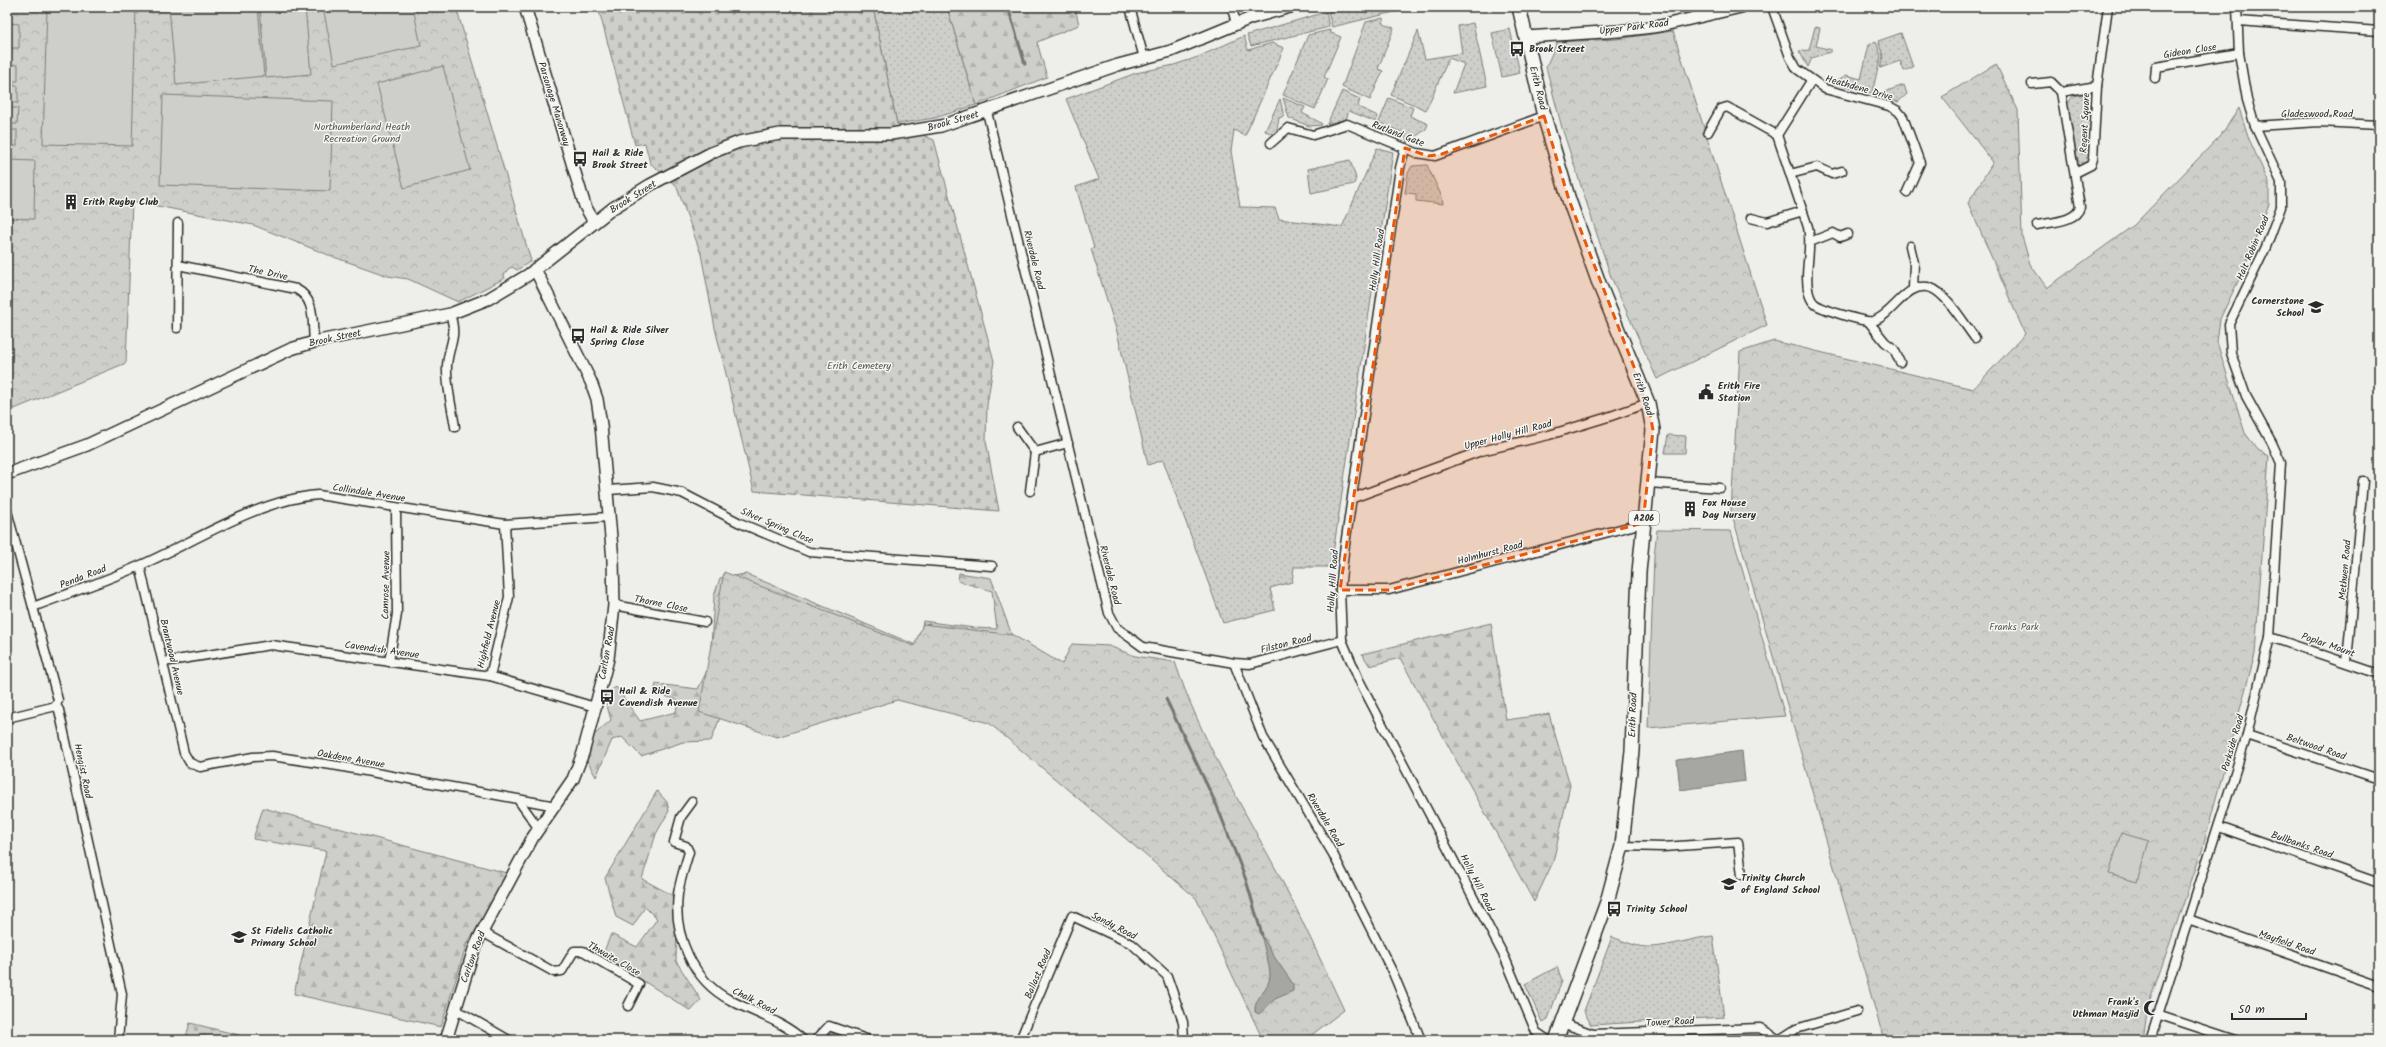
<svg xmlns="http://www.w3.org/2000/svg" width="2386" height="1047" viewBox="0 0 2386 1047" font-family="Kalam,sans-serif">
<style>
.grass{fill:url(#grass-dots);stroke:#7c7c7a}
.forest{fill:url(#forest-firs);stroke:#7c7c7a}
.cemetery{fill:url(#cemetery-stones);stroke:#7c7c7a}
.park{fill:url(#park-crowns);stroke:#7c7c7a}
.pitch{fill:#cececa;stroke:#7c7c7a}
.water{fill:#a6a6a3;stroke:#757573}
.lines{fill:none;stroke-linecap:round;stroke-linejoin:round}
.stream{stroke:#757573;stroke-width:3}
.minor-casing{stroke:#2b2b2b;stroke-width:11}
.tertiary-casing{stroke:#2b2b2b;stroke-width:14}
.primary-casing{stroke:#2b2b2b;stroke-width:16}
.minor{stroke:#f6f6f2;stroke-width:8}
.tertiary{stroke:#f6f6f2;stroke-width:11}
.primary{stroke:#f6f6f2;stroke-width:13}
.marked{fill:#e8590c;fill-opacity:0.2;stroke:#e8590c;stroke-width:3;stroke-dasharray:8 5;stroke-linejoin:round}
.labels{text-anchor:middle;dominant-baseline:central;stroke-width:3;stroke-linejoin:round;paint-order:stroke}
.shield{fill:#f6f6f2;stroke:#686867;stroke-width:1}
.shield-label{font-size:9px;font-weight:bold;fill:#2b2b2b}
.street-label{font-size:10px;fill:#2b2b2b;stroke:#f6f6f2}
.poi-label{font-size:10px;font-weight:bold;fill:#2b2b2b;stroke:#f6f6f2;text-anchor:start}
.park-label{font-size:10px;fill:#545453;stroke:#f6f6f2}
</style>
<defs>
<pattern id="grass-dots" width="8" height="8" patternUnits="userSpaceOnUse"><rect width="8" height="8" fill="#cececa"/><path d="M2 2h.1M6 6h.1" fill="none" stroke="#b1b1ae" stroke-width="1.8" stroke-linecap="round"/></pattern>
<pattern id="forest-firs" width="22" height="20" patternUnits="userSpaceOnUse"><rect width="22" height="20" fill="#cececa"/><path d="M5 1l3.5 6h-7zM16 11l3.5 6h-7z" fill="#b1b1ae"/></pattern>
<pattern id="cemetery-stones" width="16" height="16" patternUnits="userSpaceOnUse"><rect width="16" height="16" fill="#cececa"/><path d="M2 7V4a2 2 0 0 1 4 0v3zM10 15v-3a2 2 0 0 1 4 0v3z" fill="#b1b1ae"/></pattern>
<pattern id="park-crowns" width="20" height="18" patternUnits="userSpaceOnUse"><rect width="20" height="18" fill="#cececa"/><path d="M2 6a3 3 0 1 1 6 0M12 15a3 3 0 1 1 6 0" fill="none" stroke="#b1b1ae"/></pattern>
</defs>
<rect width="100%" height="100%" fill="#eeeeea"/>
<filter id="ink" filterUnits="userSpaceOnUse"><feTurbulence type="fractalNoise" baseFrequency=".025" numOctaves="2"/><feDisplacementMap in="SourceGraphic" scale="8" xChannelSelector="R" yChannelSelector="G"/><feConvolveMatrix kernelMatrix="1 2 1 2 8 2 1 2 1" color-interpolation-filters="sRGB"/></filter>
<g filter="url(#ink)">
<g class="grass">
<polygon points="873,7 947,7 976,105 935,118 897,124"/>
<polygon points="1350,7 1410,7 1411,8 1332,27 1328,12"/>
<polygon points="1326,12 1329,27 1251,46 1247,35"/>
<polygon points="1383,18 1384,24 1394,28 1378,69 1383,71 1370,100 1342,87 1366,22"/>
<polygon points="1473,23 1487,86 1453,93 1464,64 1449,58 1426,110 1391,95 1418,31 1425,59 1462,53 1458,26"/>
<polygon points="1815,27 1820,28 1816,46 1832,50 1830,52 1812,58 1808,67 1799,51 1809,50"/>
<polygon points="1510,29 1520,73 1502,77 1492,33"/>
<polygon points="1330,30 1331,33 1341,37 1324,77 1328,79 1315,109 1283,95 1308,35"/>
<polygon points="1901,33 1913,67 1904,71 1900,61 1880,68 1883,56 1878,41"/>
<polygon points="1244,36 1248,50 1272,43 1284,48 1245,136 1234,130 1231,151 1240,207 1275,208 1279,219 1342,227 1377,148 1393,152 1331,567 1294,567 1292,582 1270,588 1275,610 1223,623 1163,460 1148,465 1117,332 1091,249 1094,248 1076,187 1099,179 1066,99 1136,73 1174,65 1198,57"/>
<polygon points="1876,42 1881,56 1872,93 1833,83 1846,75 1861,79 1869,45"/>
<polygon points="1904,85 1907,94 1898,102 1886,97 1884,92"/>
<polygon points="1342,91 1360,99 1358,107 1378,116 1376,122 1349,111 1346,119 1327,124"/>
<polygon points="2086,94 2092,101 2089,160 2083,164 2078,161 2077,157 2067,104 2073,96"/>
<polygon points="1283,98 1305,107 1302,113 1321,123 1322,125 1309,126 1289,118"/>
<polygon points="1389,98 1413,108 1410,116 1428,124 1426,129 1407,143 1405,134 1379,122"/>
<polygon points="1280,99 1284,116 1279,118 1276,135 1265,131"/>
<polygon points="1350,160 1356,178 1354,184 1311,193 1308,169"/>
<polygon points="1427,165 1442,197 1443,204 1416,201 1416,194 1405,193 1408,173 1412,166"/>
<polygon points="1668,435 1686,436 1685,453 1665,453"/>
<path d="M1713,936L1724,1017L1591,1025L1584,1011L1612,937C1624,941 1638,948 1651,947C1672,946 1692,938 1713,936Z"/>
<polygon points="1557,967 1562,980 1548,1019 1542,1022 1525,984"/>
<polygon points="840,1033 858,1040 837,1040 831,1035 825,1040 829,1034"/>
</g>
<g class="forest">
<polygon points="947,7 1075,7 1079,25 1037,42 1047,77 976,105"/>
<polygon points="959,573 991,578 1014,641 978,704 736,676 711,741 683,742 641,756 622,737 612,740 596,777 585,757 594,735 611,720 604,695 616,687 640,721 676,712 678,700 654,693 656,684 698,689 710,665 714,596 720,578 746,574 918,646 923,621 974,628 997,629 992,591 958,581"/>
<polygon points="1491,623 1506,720 1549,714 1570,785 1553,862 1534,902 1400,658 1370,666 1362,654"/>
<polygon points="657,791 667,802 669,811 656,834 642,879 672,895 677,922 676,961 701,1000 691,1011 645,982 601,959 611,934 637,947 657,919 645,907 633,926 616,917 605,878"/>
<polygon points="263,808 514,875 467,943 441,1027 294,994 326,851 253,839"/>
</g>
<g class="cemetery">
<polygon points="598,7 873,7 897,124 934,140 994,361 987,405 986,441 999,511 754,491 715,328 701,254 676,185 650,163 645,143 635,145"/>
<polygon points="190,1023 239,1035 238,1040 185,1040"/>
</g>
<g class="park">
<polygon points="7,7 456,7 531,261 517,270 512,267 508,269 504,275 505,278 458,302 408,279 388,276 331,256 253,225 132,201 126,363 7,412"/>
<polygon points="1673,31 1767,325 1657,379 1611,277 1562,128 1546,67 1557,42 1617,39"/>
<polygon points="1996,64 2018,110 2022,236 2030,264 2047,288 2134,225 2221,135 2239,108 2249,139 2269,183 2269,204 2242,273 2220,319 2217,342 2245,433 2258,450 2269,456 2255,654 2202,850 2148,1006 2143,1040 1884,1040 1731,511 1740,352 1774,341 1973,389 2025,334 1968,203 1993,162 1942,97"/>
<path d="M724,572L914,646L923,624L1013,635L1062,664L1072,644L1109,646L1135,656L1175,662C1200,738 1243,807 1280,877C1303,920 1323,966 1344,1010L1305,1040H1263L1196,898L989,723L897,700L777,737L699,712Z"/>
</g>
<g class="pitch">
<polygon points="47,7 136,7 132,146 43,144"/>
<polygon points="169,7 258,7 264,76 176,85"/>
<polygon points="260,7 305,7 311,74 266,78"/>
<polygon points="323,7 413,7 421,46 334,64"/>
<polygon points="7,23 19,24 19,48 7,48"/>
<polygon points="7,64 18,65 18,81 7,81"/>
<polygon points="443,66 470,170 404,188 377,84"/>
<polygon points="7,86 18,86 18,103 7,102"/>
<polygon points="163,95 333,101 330,191 160,185"/>
<polygon points="7,108 18,108 17,124 7,124"/>
<rect x="7" y="130" width="10" height="16"/>
<polygon points="7,160 35,161 34,219 7,218"/>
<polygon points="1657,530 1731,531 1785,716 1648,728 1654,556"/>
<polygon points="2121,833 2149,841 2137,882 2109,874"/>
</g>
<g class="water">
<polygon points="1742,751 1745,781 1680,790 1677,760"/>
<path d="M1262,935L1273,955L1293,984V991L1275,999L1259,1014L1255,1012C1253,998 1270,989 1270,975C1270,965 1263,948 1262,935Z"/>
</g>
<g class="lines">
<g class="stream">
<polyline points="1008,7 1025,64"/>
<polyline points="1166,699 1217,806 1246,880 1262,935"/>
</g>
<g class="minor-casing">
<g id="minor">
<polyline points="1130,7 1144,58"/>
<polyline points="1232,7 1236,25"/>
<polyline points="1772,7 1790,57 1797,69 1825,89 1889,106 1898,111 1903,117 1920,163 1907,192"/>
<polyline points="2238,21 2379,31"/>
<polyline points="2155,78 2156,67 2239,53"/>
<path d="M1811,81L1777,135L1808,227C1813,249 1803,272 1809,294C1810,297 1812,302 1815,304C1821,309 1866,323 1873,321C1894,315 1906,280 1931,288C1946,293 1965,325 1975,338"/>
<polyline points="2032,84 2051,82 2061,92"/>
<polyline points="987,112 1109,613 1117,628 1143,647 1234,663 1250,664 1342,640"/>
<polyline points="2255,126 2319,122 2379,125"/>
<polyline points="1708,132 1721,109 1727,107 1777,135"/>
<polyline points="1271,143 1288,128 1313,135 1347,124 1417,153 1435,156 1544,116"/>
<polyline points="1405,148 1400,168 1344,552 1340,590 1342,640 1359,680 1505,958 1536,1032 1548,1040"/>
<polyline points="2075,173 2091,165 2093,159 2097,86"/>
<polyline points="1790,174 1817,167 1832,174 1842,171"/>
<polyline points="1751,218 1767,222 1803,211"/>
<path d="M2037,225C2051,222 2076,222 2080,207L2061,92L2097,86L2108,7"/>
<polyline points="1810,242 1833,233 1840,237 1848,234"/>
<polyline points="1910,246 1914,263 1913,289"/>
<path d="M178,265L296,289C316,299 312,322 314,342"/>
<path d="M450,314C458,338 449,343 447,365C446,385 452,407 455,427"/>
<polyline points="1869,322 1885,342 1894,349 1900,362"/>
<polyline points="177,328 178,223"/>
<polyline points="1017,427 1035,452 1068,443"/>
<polyline points="1648,483 1720,488"/>
<polyline points="608,490 653,487 682,493 740,523 809,552 992,566"/>
<polyline points="1030,491 1035,452"/>
<polyline points="1353,498 1481,451 1549,435 1608,417 1648,403"/>
<polyline points="7,511 58,700 56,706"/>
<polyline points="140,566 184,753 190,763 200,767 253,757 272,756 338,766 556,806"/>
<polyline points="1340,590 1389,590 1643,523"/>
<polyline points="614,605 705,622"/>
<path d="M33,607C69,593 106,581 141,565C196,541 257,500 318,495L505,524L609,517"/>
<polyline points="2270,637 2379,674"/>
<polyline points="163,662 271,645 490,676 595,707"/>
<polyline points="389,662 397,614 396,508"/>
<polyline points="2347,662 2363,481"/>
<polyline points="1234,663 1263,737 1333,854 1393,973 1421,1040"/>
<polyline points="490,676 509,597 505,524"/>
<polyline points="56,706 59,710 122,994 118,1040"/>
<polyline points="7,718 56,706"/>
<polyline points="2247,735 2379,779"/>
<polyline points="519,801 539,829"/>
<path d="M692,802L681,817L674,842L686,846L689,852C685,866 680,880 678,894C673,935 693,981 730,1000C754,1013 783,1021 803,1040"/>
<polyline points="2219,827 2379,883"/>
<polyline points="1622,846 1663,847 1738,842 1742,875"/>
<polyline points="2188,919 2379,986"/>
<polyline points="482,932 554,972 562,971 574,951 583,951 639,984 628,1006"/>
<polyline points="455,1009 509,1040"/>
<polyline points="2157,1014 2236,1040"/>
<polyline points="1562,1023 1593,1034 1760,1028 1779,1040"/>
<polyline points="816,1040 829,1026 869,1040"/>
<polyline points="1020,1040 1072,916 1132,944 1167,976 1183,1022 1184,1040"/>
<polyline points="1779,1040 1796,1029 1857,1011"/>
<polyline points="2150,1040 2247,735 2270,637 2281,463 2272,443 2246,396 2231,353 2229,324 2266,247 2281,207 2281,182 2255,126 2247,100 2239,53 2237,7"/>
</g>
</g>
<g class="tertiary-casing">
<g id="tertiary">
<polyline points="525,7 585,206 594,222"/>
<polyline points="1526,37 1619,31 1660,26 1741,7"/>
<polyline points="7,474 87,445 291,349 314,342 450,314 488,299 528,275 613,208 650,185 711,153 739,142 780,134 891,134 941,126 1118,65 1171,51 1251,18 1290,7"/>
<polyline points="446,1040 474,949 482,932 533,837 573,779 583,753 608,659 614,605 613,560 601,425 597,399 591,382 535,269"/>
</g>
</g>
<g class="primary-casing">
<polyline id="primary" points="1519,7 1544,116 1569,200 1600,286 1648,403 1653,430 1639,572 1632,751 1622,846 1607,902 1556,1040"/>
</g>
<use href="#minor" class="minor"/>
<use href="#tertiary" class="tertiary"/>
<use href="#primary" class="primary"/>
</g>
</g>
<path class="marked" d="M1544,116L1569,200L1648,403L1653,430L1643,523L1389,590H1340L1405,148L1428,156L1442,154Z"/>
<defs>
<g id="bus-bare" transform="scale(1.2)"><path d="M-5-6H5V4H4V6H2V4H-2V6H-4V4H-5ZM-3.5-4V0h7V-4ZM-3.5 1.2v1.5H-2V1.2ZM2 1.2v1.5H3.5V1.2Z" fill="#2b2b2b" stroke="#f6f6f2" stroke-width="2.5" paint-order="stroke"/></g>
<g id="building-bare" transform="scale(1.2)"><path d="M-4-6H4V6H1V3H-1V6H-4ZM-2.5-4.3h1.7v1.8h-1.7ZM.8-4.3h1.7v1.8H.8ZM-2.5-1h1.7V.8h-1.7ZM.8-1h1.7V.8H.8Z" fill="#2b2b2b" stroke="#f6f6f2" stroke-width="2.5" paint-order="stroke"/></g>
<g id="school-bare" transform="scale(1.2)"><path d="M0-5L7-2L0 1L-7-2ZM-4 1L0 2.5L4 1V4Q0 6-4 4Z" fill="#2b2b2b" stroke="#f6f6f2" stroke-width="2.5" paint-order="stroke"/></g>
<g id="civic-bare" transform="scale(1.2)"><path d="M-.6-6.5H3V-4.5H.6V-3L4-1V1h2V6H-6V1h2V-1L-.6-3ZM-1.2 2.5V6h2.4V2.5Z" fill="#2b2b2b" stroke="#f6f6f2" stroke-width="2.5" paint-order="stroke"/></g>
<g id="mosque-bare" transform="scale(1.2)"><path d="M3.5-4.9A6 6 0 1 0 3.5 4.9A5 5 0 1 1 3.5-4.9Z" fill="#2b2b2b" stroke="#f6f6f2" stroke-width="2.5" paint-order="stroke"/></g>
</defs>
<g fill-rule="evenodd">
<use href="#bus-bare" x="1517" y="49"/>
<use href="#bus-bare" x="580" y="159"/>
<use href="#building-bare" x="71" y="202"/>
<use href="#school-bare" x="2316" y="307"/>
<use href="#bus-bare" x="578" y="336"/>
<use href="#civic-bare" x="1706" y="392"/>
<use href="#building-bare" x="1690" y="509"/>
<use href="#bus-bare" x="607" y="697"/>
<use href="#school-bare" x="1729" y="884"/>
<use href="#bus-bare" x="1614" y="909"/>
<use href="#school-bare" x="239" y="937"/>
<use href="#mosque-bare" x="2151" y="1008"/>
</g>
<g class="labels">
<rect class="shield" x="1629" y="511" width="30" height="14" rx="3"/>
<g class="shield-label">
<text x="1644" y="518">A206</text>
</g>
<g class="street-label">
<text transform="translate(1634 27) rotate(-7)">Upper Park Road</text>
<text transform="translate(2190 51) rotate(-9)">Gideon Close</text>
<text transform="translate(1538 88) rotate(76)">Erith Road</text>
<text transform="translate(1859 88) rotate(16)">Heathdene Drive</text>
<text transform="translate(554 104) rotate(73)">Parsonage Manorway</text>
<text x="2317" y="114">Gladeswood Road</text>
<text transform="translate(953 121) rotate(-16)">Brook Street</text>
<text transform="translate(2085 123) rotate(-87)">Regent Square</text>
<text transform="translate(1398 134) rotate(21)">Rutland Gate</text>
<text transform="translate(633 197) rotate(-32)">Brook Street</text>
<text transform="translate(2253 248) rotate(-67)">Halt Robin Road</text>
<text transform="translate(1034 260) rotate(76)">Riverdale Road</text>
<text transform="translate(1377 260) rotate(-82)">Holly Hill Road</text>
<text transform="translate(268 273) rotate(12)">The Drive</text>
<text transform="translate(335 338) rotate(-12)">Brook Street</text>
<text transform="translate(1643 394) rotate(71)">Erith Road</text>
<text transform="translate(1508 435) rotate(-15)">Upper Holly Hill Road</text>
<text transform="translate(369 493) rotate(9)">Collindale Avenue</text>
<text transform="translate(777 526) rotate(23)">Silver Spring Close</text>
<text transform="translate(1490 553) rotate(-15)">Holmhurst Road</text>
<text transform="translate(2345 570) rotate(-85)">Methuen Road</text>
<text transform="translate(1110 575) rotate(76)">Riverdale Road</text>
<text transform="translate(83 577) rotate(-21)">Penda Road</text>
<text transform="translate(1333 581) rotate(-86)">Holly Hill Road</text>
<text transform="translate(386 585) rotate(-89)">Camrose Avenue</text>
<text transform="translate(661 604) rotate(11)">Thorne Close</text>
<text transform="translate(489 634) rotate(-76)">Highfield Avenue</text>
<text transform="translate(1286 644) rotate(-14)">Filston Road</text>
<text transform="translate(2328 645) rotate(19)">Poplar Mount</text>
<text transform="translate(382 650) rotate(8)">Cavendish Avenue</text>
<text transform="translate(607 653) rotate(-80)">Carlton Road</text>
<text transform="translate(172 657) rotate(77)">Brantwood Avenue</text>
<text transform="translate(1633 715) rotate(-88)">Erith Road</text>
<text transform="translate(2233 743) rotate(-74)">Parkside Road</text>
<text transform="translate(2316 747) rotate(19)">Beltwood Road</text>
<text transform="translate(351 759) rotate(10)">Oakdene Avenue</text>
<text transform="translate(83 771) rotate(78)">Hengist Road</text>
<text transform="translate(1325 820) rotate(59)">Riverdale Road</text>
<text transform="translate(2302 845) rotate(19)">Bullbanks Road</text>
<text transform="translate(1477 883) rotate(63)">Holly Hill Road</text>
<text transform="translate(1114 926) rotate(27)">Sandy Road</text>
<text transform="translate(2287 943) rotate(19)">Mayfield Road</text>
<text transform="translate(473 957) rotate(-70)">Carlton Road</text>
<text transform="translate(614 959) rotate(30)">Thwaite Close</text>
<text transform="translate(1038 974) rotate(-67)">Ballast Road</text>
<text transform="translate(754 1001) rotate(27)">Chalk Road</text>
<text transform="translate(1670 1022) rotate(-3)">Tower Road</text>
</g>
<g class="poi-label">
<text x="1529" y="49">Brook Street</text>
<text x="592" y="153">Hail &amp; Ride<tspan x="592" dy="12">Brook Street</tspan></text>
<text x="83" y="202">Erith Rugby Club</text>
<text x="2304" y="301" text-anchor="end">Cornerstone<tspan x="2304" dy="12">School</tspan></text>
<text x="590" y="330">Hail &amp; Ride Silver<tspan x="590" dy="12">Spring Close</tspan></text>
<text x="1718" y="386">Erith Fire<tspan x="1718" dy="12">Station</tspan></text>
<text x="1702" y="503">Fox House<tspan x="1702" dy="12">Day Nursery</tspan></text>
<text x="619" y="691">Hail &amp; Ride<tspan x="619" dy="12">Cavendish Avenue</tspan></text>
<text x="1741" y="878">Trinity Church<tspan x="1741" dy="12">of England School</tspan></text>
<text x="1626" y="909">Trinity School</text>
<text x="251" y="931">St Fidelis Catholic<tspan x="251" dy="12">Primary School</tspan></text>
<text x="2139" y="1002" text-anchor="end">Frank's<tspan x="2139" dy="12">Uthman Masjid</tspan></text>
</g>
<g class="park-label">
<text x="362" y="127">Northumberland Heath<tspan x="362" dy="12">Recreation Ground</tspan></text>
<text x="859" y="366">Erith Cemetery</text>
<text x="2014" y="627">Franks Park</text>
</g>
</g>
<rect width="2386" height="1047" fill="none" stroke="#f6f6f2" stroke-width="24"/>
<rect x="12" y="12" width="2362" height="1023" fill="none" stroke="#2b2b2b" stroke-width="1.5" filter="url(#ink)"/>
<path d="M2232 1013v6h74v-6" fill="none" stroke="#2b2b2b" stroke-width="2"/>
<text x="2238" y="1013" font-size="12" fill="#2b2b2b" stroke="#f6f6f2" stroke-width="3" paint-order="stroke">50 m</text>
</svg>
